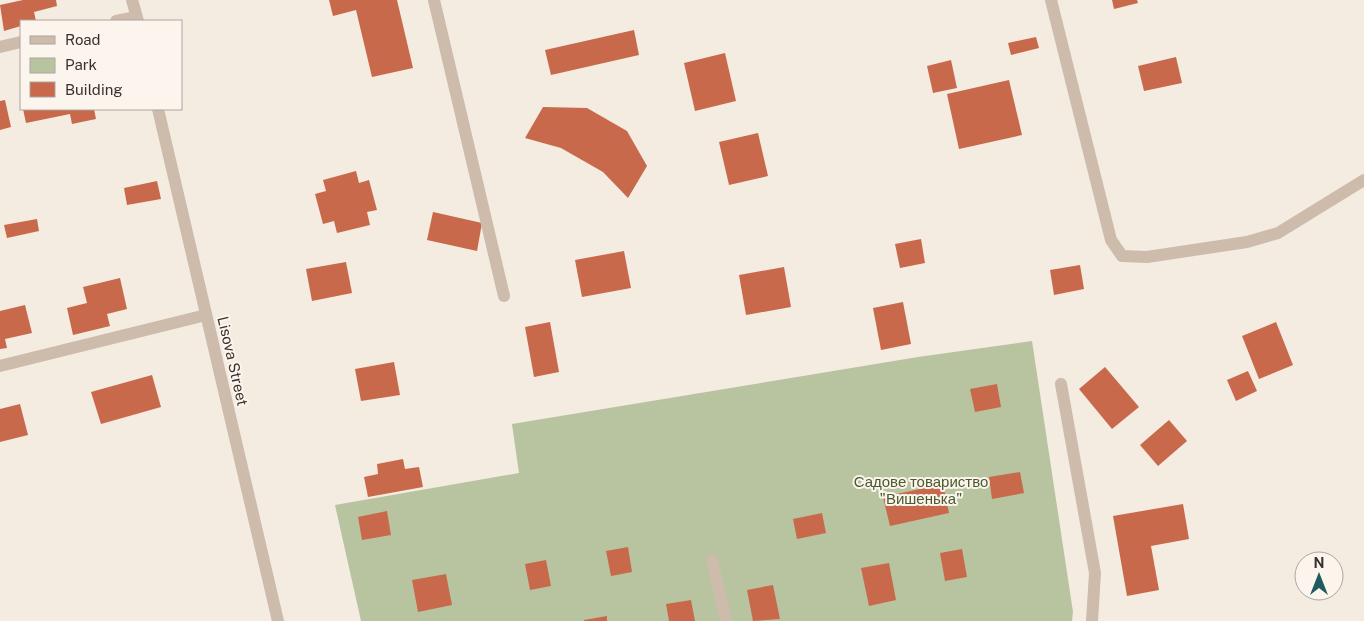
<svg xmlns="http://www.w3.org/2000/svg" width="1364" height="621" viewBox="0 0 1364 621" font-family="'Public Sans',sans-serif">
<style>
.green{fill:#b8c4a0}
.building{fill:#c8694b}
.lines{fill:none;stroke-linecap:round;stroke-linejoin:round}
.minor{stroke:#cdbbac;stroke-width:12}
.labels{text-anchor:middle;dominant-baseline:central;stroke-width:4;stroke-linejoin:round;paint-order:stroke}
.street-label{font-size:15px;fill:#3b302b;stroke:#fbf5ee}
.park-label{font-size:15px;fill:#4a5a2e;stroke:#fbf5ee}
</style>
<rect width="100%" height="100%" fill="#f4ebe1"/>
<polygon class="green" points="1032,341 1073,612 1072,621 361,621 335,505 519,473 512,424 918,357"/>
<g class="building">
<polygon points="23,0 56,0 57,6 34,12 36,21 21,21 21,26 4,31 0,5"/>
<polygon points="329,0 397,0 413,68 372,77 356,10 333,16"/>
<polygon points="1112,0 1137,0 1138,3 1114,9"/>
<polygon points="634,30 639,55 551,75 545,50"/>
<polygon points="1036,37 1039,48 1011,55 1008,43"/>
<polygon points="725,53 736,101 695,111 684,63"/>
<polygon points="1176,57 1182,83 1144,91 1138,66"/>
<polygon points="951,60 957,88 933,93 927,66"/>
<polygon points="1009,80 1022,135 959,149 947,94"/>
<polygon points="5,100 11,127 0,130 0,101"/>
<polygon points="543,107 587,108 627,131 647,166 628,198 603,172 561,148 525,138"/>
<polygon points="23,109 94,109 96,119 72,124 70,114 26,123"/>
<polygon points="758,133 768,176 729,185 719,142"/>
<polygon points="356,171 359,183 369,180 377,210 367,212 370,225 337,233 334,221 323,224 315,194 326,191 323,180"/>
<polygon points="157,181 161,199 127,205 124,188"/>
<polygon points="433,212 482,223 477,251 427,240"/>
<polygon points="37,219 39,231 7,238 4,225"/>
<polygon points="921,239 925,263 900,268 895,244"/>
<polygon points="624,251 631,288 582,297 575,260"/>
<polygon points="346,262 352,293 312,301 306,269"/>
<polygon points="1080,265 1084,289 1054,295 1050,270"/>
<polygon points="784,267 791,307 746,315 739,275"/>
<polygon points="120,278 127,309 107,314 110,326 73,335 67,308 87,303 83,287"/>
<polygon points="903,302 911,344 881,350 873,308"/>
<polygon points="25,305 32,333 5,339 7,348 0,349 0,311"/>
<polygon points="550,322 559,372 534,377 525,327"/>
<polygon points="1276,322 1293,365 1259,379 1242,336"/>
<polygon points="394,362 400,395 361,401 355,369"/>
<polygon points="1105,367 1139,407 1112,429 1079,389"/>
<polygon points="1248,371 1257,391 1236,401 1227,380"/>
<polygon points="152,375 161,407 101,424 91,392"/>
<polygon points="997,384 1001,407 975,412 970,389"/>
<polygon points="20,404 28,435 0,442 0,409"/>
<polygon points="1169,420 1187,441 1158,466 1140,445"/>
<polygon points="403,459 405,469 419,467 423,487 368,497 364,477 378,474 377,464"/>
<polygon points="1020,472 1024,493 992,499 989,477"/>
<polygon points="943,484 949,513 890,526 883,497"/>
<polygon points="1183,504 1189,539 1151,546 1159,590 1127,596 1113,516"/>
<polygon points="387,511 391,535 362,540 358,517"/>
<polygon points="822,513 826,533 797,539 793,519"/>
<polygon points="628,547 632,572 611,576 606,551"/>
<polygon points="962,549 967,577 945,581 940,553"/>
<polygon points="546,560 551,586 530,590 525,564"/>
<polygon points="889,563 896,600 869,606 861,568"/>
<polygon points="446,574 452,605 418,612 412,580"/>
<polygon points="773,585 780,619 753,621 747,590"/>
<polygon points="691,600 695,621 669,621 666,604"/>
<polygon points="607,616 607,621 584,621 584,620"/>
</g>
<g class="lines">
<g class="minor">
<polyline points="132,0 138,21"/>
<polyline points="434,0 504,296"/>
<polyline points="1051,0 1111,240 1122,256 1147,257 1247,242 1278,233 1364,180"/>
<polyline points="116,21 136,17"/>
<polyline points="0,47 21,42"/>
<polyline points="158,109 278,621"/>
<polyline points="0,366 206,315"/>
<polyline points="1061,384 1095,573 1092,621"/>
<polyline points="712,560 726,621"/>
</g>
</g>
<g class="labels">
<g class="street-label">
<text transform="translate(233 361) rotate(77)">Lisova Street</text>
</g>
<g class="park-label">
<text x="921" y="481">Садове товариство<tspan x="921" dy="17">"Вишенька"</tspan></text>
</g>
</g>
<rect x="20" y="20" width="162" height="90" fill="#fbf5ee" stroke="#aea6a0"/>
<rect x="30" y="36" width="25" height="8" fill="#cdbbac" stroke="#aea6a0"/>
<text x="65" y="45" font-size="15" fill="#3b302b">Road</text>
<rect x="30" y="58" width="25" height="15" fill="#b8c4a0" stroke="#aea6a0"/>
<text x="65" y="70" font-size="15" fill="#3b302b">Park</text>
<rect x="30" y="82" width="25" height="15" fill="#c8694b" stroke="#aea6a0"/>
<text x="65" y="95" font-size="15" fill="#3b302b">Building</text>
<g transform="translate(1319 576)"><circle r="24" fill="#fbf5ee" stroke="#aea6a0"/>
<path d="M0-4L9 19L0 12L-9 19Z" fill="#1f5a5e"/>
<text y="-8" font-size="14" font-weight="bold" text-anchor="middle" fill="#3b302b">N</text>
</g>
</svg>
